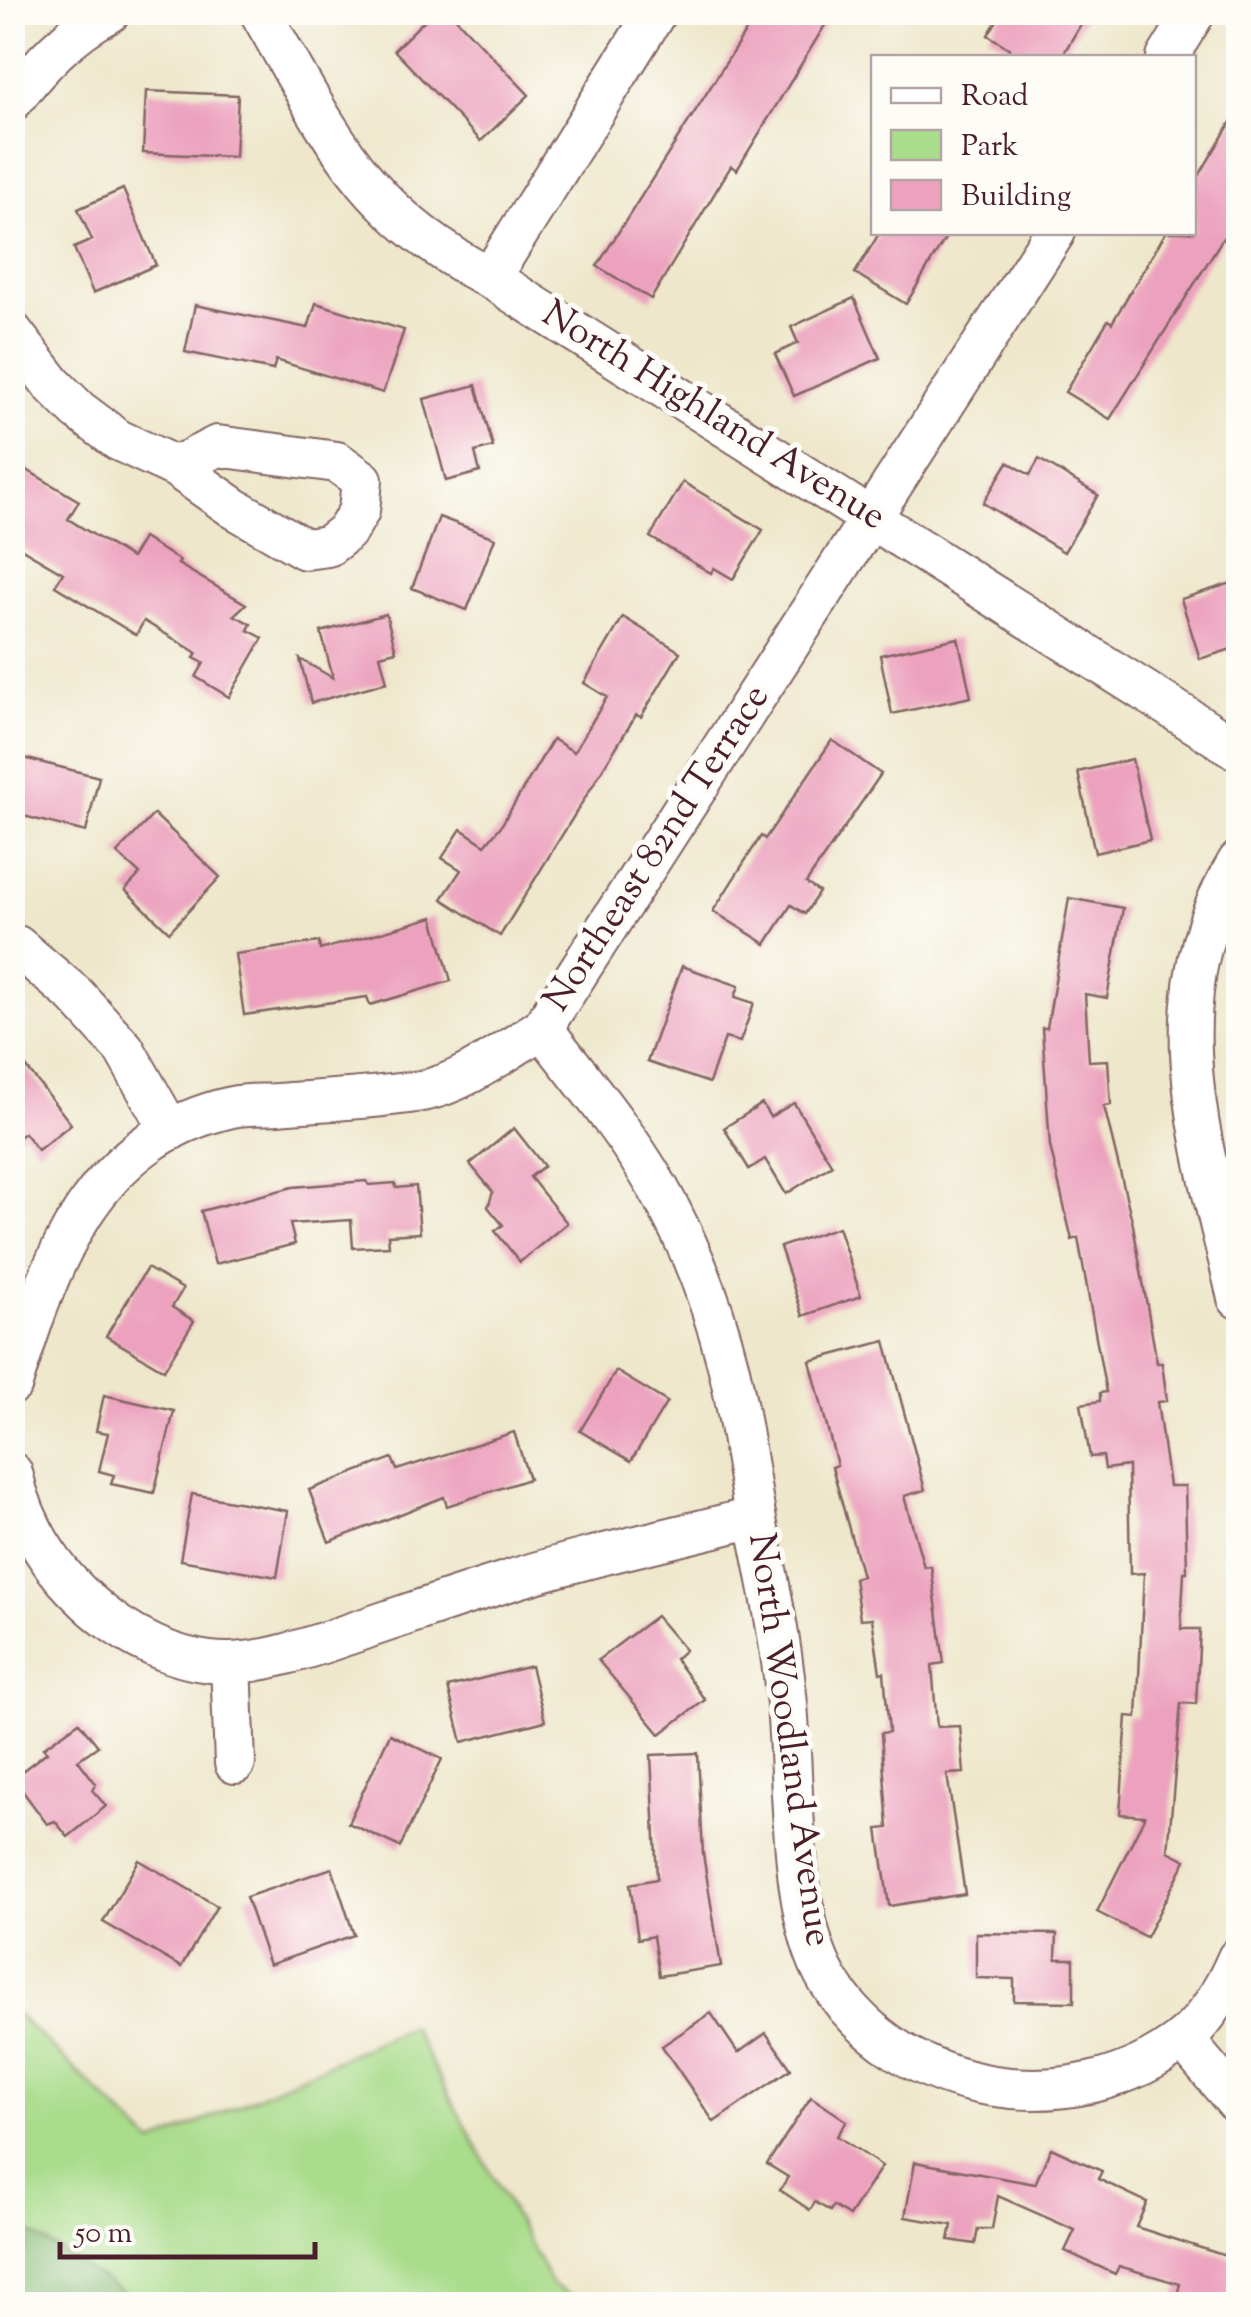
<svg xmlns="http://www.w3.org/2000/svg" width="1251" height="2317" viewBox="0 0 1251 2317" font-family="'Sorts Mill Goudy',serif">
<style>
.green{fill:#a9dc8b;stroke:#7a7e5b;stroke-width:2.5}
.forest{fill:#86bc77;stroke:#686e51;stroke-width:2.5}
.building{fill:#eca2be}
.lines{fill:none;stroke-linecap:round;stroke-linejoin:round}
.minor-casing{stroke:#836563;stroke-width:44}
.minor{stroke:#fff;stroke-width:40}
.labels{text-anchor:middle;dominant-baseline:central;stroke-width:10;stroke-linejoin:round;paint-order:stroke}
.street-label{font-size:38px;fill:#4a1f2b;stroke:#fdfcf7}
</style>
<rect width="100%" height="100%" fill="#fdfcf7"/>
<filter id="ink" filterUnits="userSpaceOnUse"><feTurbulence type="fractalNoise" baseFrequency=".01" numOctaves="2"/><feDisplacementMap in="SourceGraphic" scale="20" xChannelSelector="R" yChannelSelector="G"/><feConvolveMatrix kernelMatrix="1 2 1 2 8 2 1 2 1" color-interpolation-filters="sRGB"/></filter>
<filter id="wash" filterUnits="userSpaceOnUse"><feTurbulence type="fractalNoise" baseFrequency=".0048" numOctaves="4" result="noise"/><feDisplacementMap in="SourceGraphic" scale="40" xChannelSelector="R" yChannelSelector="G"/><feGaussianBlur stdDeviation="2.25" result="paint"/><feColorMatrix in="noise" values="0 0 0 0 0 0 0 0 0 0 0 0 0 0 0 0 0 1.4 0 .05"/><feComposite in="paint" operator="in"/></filter>
<g filter="url(#wash)">
<rect width="100%" height="100%" fill="#eee7cb"/>
<polygon class="green" points="12,2010 153,2144 411,2026 552,2285 588,2304 13,2304"/>
<polygon class="forest" points="13,2221 141,2304 13,2304"/>
<g id="blocks">
<g class="building">
<polygon points="433,12 450,12 529,95 481,141 394,50"/>
<polygon points="758,12 833,12 737,170 731,166 651,299 597,266"/>
<polygon points="1002,12 1088,12 1061,58 1005,58 1010,49 988,35"/>
<polygon points="146,91 238,95 235,157 143,153"/>
<polygon points="1238,110 1238,214 1110,419 1065,392 1108,320 1112,323 1166,232 1194,232 1194,184"/>
<polygon points="123,189 156,265 93,293 74,248 92,240 78,209"/>
<polygon points="880,232 949,232 906,304 855,273"/>
<polygon points="854,298 880,358 794,396 775,354 798,343 791,327"/>
<polygon points="316,303 404,330 383,393 276,360 273,370 185,352 195,305 308,328"/>
<polygon points="476,385 493,447 475,452 480,472 446,481 424,399"/>
<polygon points="1039,459 1098,495 1064,552 983,503 1008,462 1030,475"/>
<polygon points="12,461 79,501 68,519 131,558 143,538 180,561 178,564 246,604 234,615 251,624 248,630 263,638 229,697 196,677 204,663 194,658 197,653 144,621 136,635 55,586 63,573 12,543"/>
<polygon points="683,482 763,530 733,579 714,568 711,573 650,537"/>
<polygon points="439,517 495,538 467,610 412,588"/>
<polygon points="1238,581 1238,647 1200,659 1181,599"/>
<polygon points="386,614 396,651 380,655 387,682 311,703 300,659 333,678 321,632"/>
<polygon points="623,617 680,652 641,717 636,715 500,936 442,899 461,870 442,858 461,829 485,845 501,826 553,739 574,752 607,697 584,683"/>
<polygon points="958,638 971,697 892,714 880,655"/>
<polygon points="832,740 881,774 806,883 819,892 805,914 791,905 766,944 713,911 761,836 765,839"/>
<polygon points="12,755 99,777 86,832 12,813"/>
<polygon points="1132,759 1150,840 1095,853 1078,772"/>
<polygon points="154,814 220,877 169,932 125,890 140,874 117,853"/>
<polygon points="1069,898 1123,908 1107,998 1085,994 1089,1061 1108,1060 1111,1105 1104,1106 1133,1225 1157,1363 1162,1363 1167,1401 1157,1402 1169,1486 1185,1486 1187,1572 1184,1572 1181,1629 1200,1629 1196,1704 1181,1703 1168,1851 1186,1860 1146,1937 1097,1912 1145,1816 1120,1814 1127,1716 1137,1717 1144,1573 1130,1574 1128,1466 1105,1469 1103,1456 1090,1457 1081,1404 1100,1401 1100,1393 1106,1392 1078,1238 1072,1240 1050,1146 1042,1028 1047,1028"/>
<polygon points="433,917 451,981 370,1005 367,997 244,1015 235,954 319,942 320,950"/>
<polygon points="682,966 739,986 735,997 754,1003 740,1042 725,1038 709,1083 647,1062"/>
<polygon points="12,1049 71,1124 38,1150 24,1133 12,1142"/>
<polygon points="794,1103 832,1165 786,1194 765,1159 749,1169 724,1128 762,1104 770,1117"/>
<polygon points="514,1128 544,1166 530,1177 567,1223 520,1262 495,1231 503,1225 488,1207 493,1192 470,1164"/>
<polygon points="366,1181 369,1185 395,1183 396,1188 416,1186 420,1233 388,1235 389,1246 353,1248 351,1220 290,1224 295,1244 215,1264 201,1211 293,1187"/>
<polygon points="838,1227 861,1296 803,1316 780,1247"/>
<polygon points="147,1268 183,1289 172,1307 194,1321 164,1370 106,1336"/>
<polygon points="885,1341 925,1490 904,1496 924,1567 931,1566 944,1663 932,1665 937,1727 960,1726 964,1773 947,1774 965,1894 889,1906 878,1829 888,1828 881,1733 889,1732 884,1672 880,1673 872,1618 860,1619 854,1578 862,1576 832,1467 837,1465 810,1361"/>
<polygon points="616,1371 667,1402 631,1461 580,1431"/>
<polygon points="104,1395 174,1411 154,1493 111,1484 114,1475 99,1471 108,1433 96,1431"/>
<polygon points="514,1432 529,1479 447,1506 444,1497 329,1542 309,1490 392,1458 397,1470"/>
<polygon points="192,1494 288,1511 277,1577 180,1560"/>
<polygon points="656,1616 685,1650 675,1659 705,1700 660,1734 598,1660"/>
<polygon points="531,1666 545,1721 462,1742 448,1687"/>
<polygon points="79,1722 98,1746 78,1760 96,1784 92,1790 106,1806 68,1837 55,1821 47,1824 13,1778 47,1752 43,1748"/>
<polygon points="390,1734 442,1759 400,1847 348,1823"/>
<polygon points="698,1753 703,1854 721,1966 659,1976 653,1936 638,1939 630,1884 657,1879 651,1755"/>
<polygon points="139,1860 217,1906 181,1967 103,1922"/>
<polygon points="332,1868 354,1935 269,1965 246,1897"/>
<polygon points="976,1933 1057,1934 1056,1959 1074,1959 1074,2002 1014,2001 1014,1979 976,1978"/>
<polygon points="711,2013 738,2053 766,2033 791,2069 714,2122 662,2046"/>
<polygon points="811,2097 847,2121 837,2136 882,2166 849,2216 833,2206 830,2211 815,2202 810,2210 780,2190 788,2177 767,2164"/>
<polygon points="1051,2148 1102,2171 1098,2179 1147,2202 1136,2227 1238,2260 1238,2304 1193,2304 1176,2299 1180,2284 1119,2266 1115,2274 1065,2251 1075,2230 998,2196 992,2229 978,2229 975,2244 949,2240 952,2225 905,2217 915,2162 1035,2184"/>
</g>
</g>
</g>
<g filter="url(#ink)">
<use href="#blocks" fill-opacity="0" stroke="#836563" stroke-width="2.5"/>
<g class="lines">
<g class="minor-casing">
<g id="minor">
<path d="M260,12C329,131 361,212 490,278L1238,750"/>
<polyline points="1167,58 1195,12"/>
<path d="M12,101C39,66 70,32 110,12"/>
<polyline points="490,278 656,12"/>
<polyline points="12,332 52,384 78,410 118,440 176,467 234,508 305,549 328,546 347,531 359,511 362,480 337,462 217,446 176,467"/>
<path d="M1238,862C1151,1002 1204,1150 1238,1298"/>
<polyline points="17,946 76,996 124,1049 170,1130"/>
<path d="M542,1028C582,1080 625,1131 658,1188C689,1242 713,1305 728,1365C740,1414 746,1465 755,1515C767,1575 780,1634 786,1695C795,1775 787,1913 828,1980C900,2098 1075,2124 1183,2039C1207,2019 1226,1986 1238,1958"/>
<path d="M12,1384C49,1263 92,1138 232,1107C246,1104 262,1105 277,1104C324,1100 374,1099 421,1091C462,1084 507,1050 542,1028L1055,232"/>
<path d="M12,1473C23,1524 49,1566 87,1601C124,1636 178,1664 230,1663C272,1662 316,1645 355,1632C403,1616 451,1599 499,1584C582,1557 670,1539 755,1517"/>
<polyline points="231,1663 235,1763"/>
<polyline points="1183,2039 1238,2104"/>
</g>
</g>
<use href="#minor" class="minor"/>
</g>
</g>
<g class="labels">
<g class="street-label">
<text transform="translate(713 417) rotate(32)">North Highland Avenue</text>
<text transform="translate(658 849) rotate(-57)">Northeast 82nd Terrace</text>
<text transform="translate(788 1740) rotate(82)">North Woodland Avenue</text>
</g>
</g>
<rect width="1251" height="2317" fill="none" stroke="#fdfcf7" stroke-width="50"/>
<rect x="871" y="55" width="325" height="180" fill="#fdfcf7" stroke="#b5a4a5" stroke-width="2.5"/>
<rect x="891" y="88" width="50" height="15" fill="#ffffff" stroke="#b5a4a5" stroke-width="2.5"/>
<text x="961" y="105" font-size="30" fill="#4a1f2b">Road</text>
<rect x="891" y="130" width="50" height="30" fill="#a9dc8b" stroke="#b5a4a5" stroke-width="2.5"/>
<text x="961" y="155" font-size="30" fill="#4a1f2b">Park</text>
<rect x="891" y="180" width="50" height="30" fill="#eca2be" stroke="#b5a4a5" stroke-width="2.5"/>
<text x="961" y="205" font-size="30" fill="#4a1f2b">Building</text>
<path d="M60 2242v15h255v-15" fill="none" stroke="#4a1f2b" stroke-width="5"/>
<text x="75" y="2242" font-size="30" fill="#4a1f2b" stroke="#fdfcf7" stroke-width="8" paint-order="stroke">50 m</text>
</svg>
